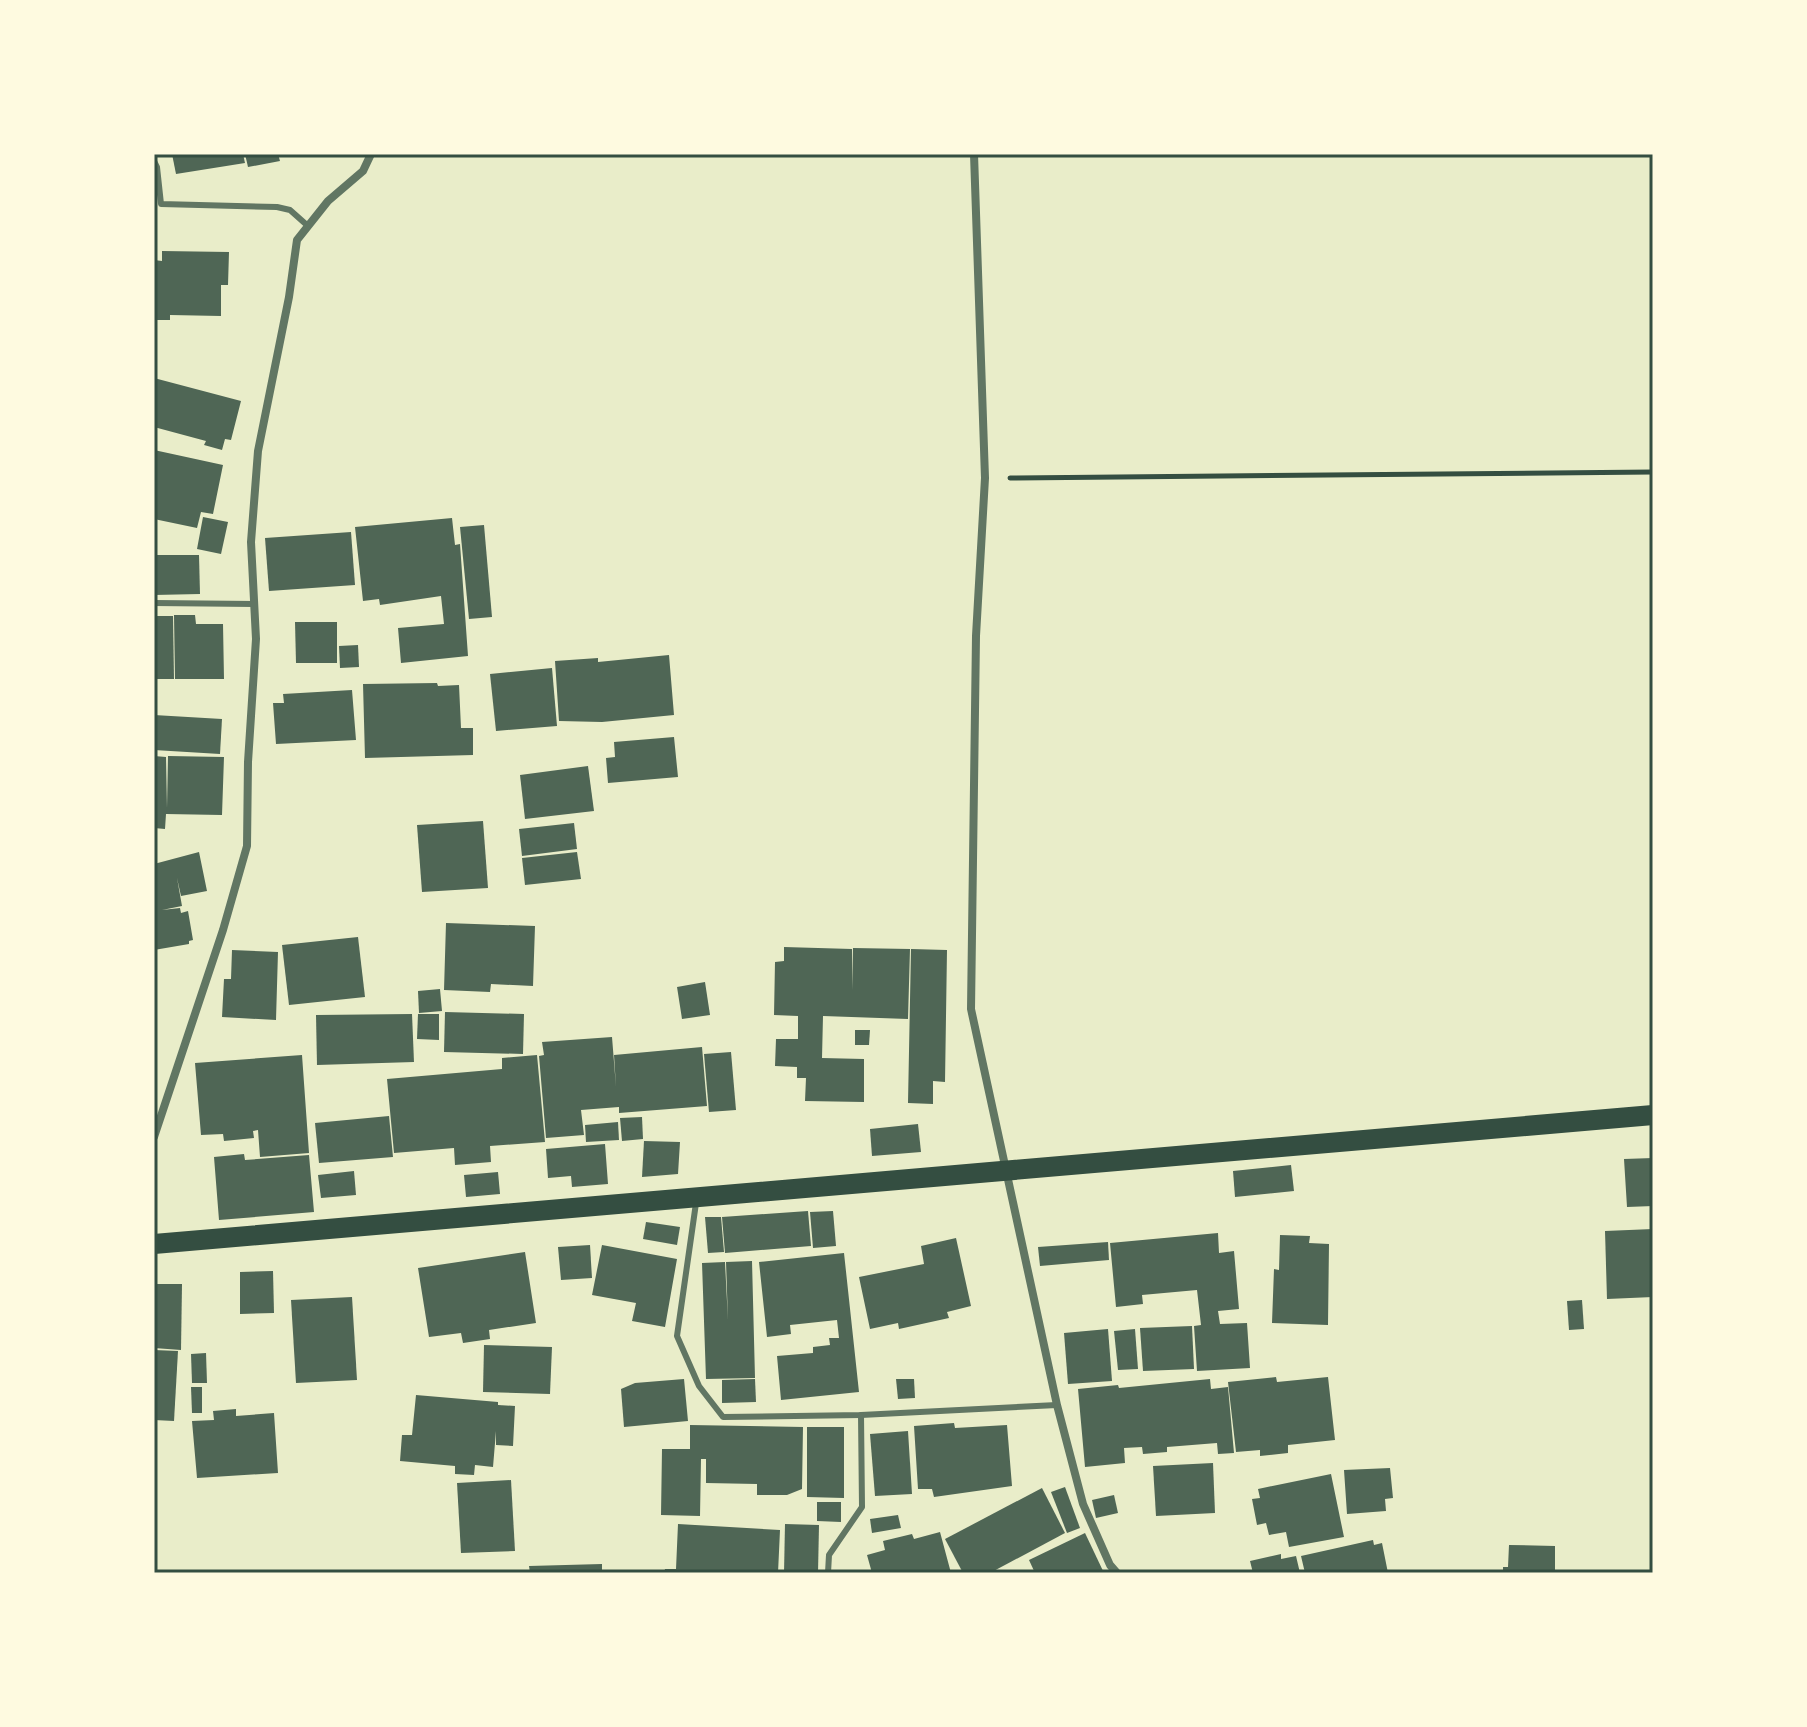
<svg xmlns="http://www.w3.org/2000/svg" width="1807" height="1727" viewBox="0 0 1807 1727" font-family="'Crimson Pro',serif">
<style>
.building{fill:#4f6655}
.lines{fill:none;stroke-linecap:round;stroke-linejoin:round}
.path{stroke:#344e41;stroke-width:5}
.service{stroke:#617663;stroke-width:6}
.minor{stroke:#617663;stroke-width:8}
.primary{stroke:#344e41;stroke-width:20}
.neatline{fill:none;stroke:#344e41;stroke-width:3}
</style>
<rect width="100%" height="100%" fill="#e9edc9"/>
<g class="building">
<polygon points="172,154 243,154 245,163 176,174"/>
<polygon points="245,154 278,154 280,161 248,167"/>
<polygon points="162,251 229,252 228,285 221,285 221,316 170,315 170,320 154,320 154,260 162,261"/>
<polygon points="154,378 241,401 231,440 225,439 222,450 204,445 206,441 154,427"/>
<polygon points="154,450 223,465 213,514 201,512 197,528 154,519"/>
<polygon points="203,517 228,522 221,554 197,549"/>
<polygon points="452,518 455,545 460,544 468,656 401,663 398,628 444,624 441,596 380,605 379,599 363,601 355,527"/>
<polygon points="484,525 492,617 469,619 460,527"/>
<polygon points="351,532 355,585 269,591 265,538"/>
<polygon points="154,555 199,555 200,594 154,595"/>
<polygon points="174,615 195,615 196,624 223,624 224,679 175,679"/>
<polygon points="154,616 173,616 174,679 154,679"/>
<polygon points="295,622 337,622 337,663 296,663"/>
<polygon points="358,645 359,667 340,668 339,646"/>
<polygon points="669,655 674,715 602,722 559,721 555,661 598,658 598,662"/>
<polygon points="552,668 557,726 496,731 490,674"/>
<polygon points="437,683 438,686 459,685 461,728 473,728 473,755 365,758 363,684"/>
<polygon points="352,690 356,740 276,744 273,703 284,703 283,694"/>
<polygon points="154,715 222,719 220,754 154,750"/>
<polygon points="674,737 678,777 608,783 606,758 615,757 614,742"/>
<polygon points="154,756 166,757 167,808 168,756 224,757 222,815 166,814 165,829 154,828"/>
<polygon points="588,766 594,811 525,819 520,775"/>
<polygon points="483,821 488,888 422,892 417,825"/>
<polygon points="574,823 577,849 522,856 519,829"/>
<polygon points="199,852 207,891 181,896 177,878 182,906 162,910 180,908 181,913 188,911 193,940 189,941 189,944 154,950 154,864"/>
<polygon points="577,852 581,879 525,885 522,858"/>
<polygon points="446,923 535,926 533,986 491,984 490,992 444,990"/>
<polygon points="358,937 365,997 289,1005 282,945"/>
<polygon points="784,947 852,949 852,990 853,948 910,949 908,1019 823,1016 822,1058 864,1059 864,1102 805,1101 806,1078 797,1078 797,1067 775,1066 776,1039 798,1039 798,1016 774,1015 775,962 784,961"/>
<polygon points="911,949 947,950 945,1082 933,1081 933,1104 908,1103"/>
<polygon points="232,950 278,952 276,1020 222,1017 224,979 231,979"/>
<polygon points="705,982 710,1015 682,1019 677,987"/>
<polygon points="440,989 442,1011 419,1013 418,991"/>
<polygon points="445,1012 524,1014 523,1054 444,1052"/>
<polygon points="412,1014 414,1062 317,1065 316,1015"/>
<polygon points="418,1014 439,1014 439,1040 417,1039"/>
<polygon points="855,1030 870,1030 869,1045 855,1045"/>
<polygon points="612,1037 616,1087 614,1055 702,1047 707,1106 619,1113 619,1107 581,1110 584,1135 546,1138 539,1056 544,1055 542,1042"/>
<polygon points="731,1052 736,1110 709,1112 704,1054"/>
<polygon points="302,1055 309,1153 260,1157 258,1130 253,1131 254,1138 224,1141 223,1134 201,1135 195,1063"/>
<polygon points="537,1055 545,1142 490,1146 491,1162 455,1165 454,1148 394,1153 387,1079 502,1069 502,1058"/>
<polygon points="389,1116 393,1157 319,1163 315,1123"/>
<polygon points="642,1117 643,1139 622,1141 620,1118"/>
<polygon points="618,1122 619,1140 586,1142 585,1125"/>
<polygon points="918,1124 921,1152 872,1156 870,1129"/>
<polygon points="644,1141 680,1142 678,1174 642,1177"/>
<polygon points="605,1144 608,1184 572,1187 571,1176 548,1178 546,1149"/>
<polygon points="244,1154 245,1160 309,1155 314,1212 219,1220 214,1157"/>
<polygon points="1653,1158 1653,1206 1627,1207 1624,1159"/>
<polygon points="1291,1165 1294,1191 1235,1197 1233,1171"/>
<polygon points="354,1171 356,1195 321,1198 318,1175"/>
<polygon points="498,1172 500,1194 466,1197 464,1175"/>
<polygon points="808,1211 811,1246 725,1253 722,1217"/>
<polygon points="833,1211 836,1246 813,1248 810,1212"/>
<polygon points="705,1217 721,1217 724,1252 708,1253"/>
<polygon points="646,1222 680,1227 677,1245 643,1239"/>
<polygon points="1653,1229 1653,1297 1607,1299 1605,1231"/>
<polygon points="1218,1233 1219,1253 1234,1251 1239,1309 1218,1311 1220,1324 1247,1323 1250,1368 1197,1371 1194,1326 1201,1325 1197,1290 1142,1295 1143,1304 1116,1307 1110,1243"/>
<polygon points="1280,1235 1310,1236 1309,1243 1329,1244 1328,1325 1272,1323 1274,1269 1279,1270"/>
<polygon points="956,1238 971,1306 947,1312 949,1318 899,1329 898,1323 870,1329 859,1277 924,1264 921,1246"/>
<polygon points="1108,1242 1109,1260 1040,1266 1038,1247"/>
<polygon points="590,1245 592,1278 561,1280 558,1247"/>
<polygon points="602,1245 677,1259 665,1327 632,1321 636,1303 592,1295"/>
<polygon points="525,1252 536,1323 489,1330 490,1339 463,1343 461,1333 429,1337 418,1268"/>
<polygon points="844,1253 859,1392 781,1400 777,1356 813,1353 813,1347 830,1345 829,1338 839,1338 837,1320 790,1325 791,1334 767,1337 759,1262"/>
<polygon points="752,1261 755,1378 706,1379 702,1263 725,1262 728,1321 726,1262"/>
<polygon points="273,1271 274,1313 240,1314 240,1272"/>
<polygon points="154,1284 182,1284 181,1350 154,1348"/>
<polygon points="352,1297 357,1380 296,1383 291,1300"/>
<polygon points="1582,1300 1584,1329 1569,1330 1567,1301"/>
<polygon points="1192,1326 1194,1369 1143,1371 1140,1328"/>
<polygon points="1108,1329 1112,1381 1068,1384 1064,1333"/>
<polygon points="1135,1329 1138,1369 1118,1370 1114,1331"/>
<polygon points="484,1345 552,1347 550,1394 483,1392"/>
<polygon points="154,1350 178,1351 174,1421 154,1420"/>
<polygon points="206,1353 207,1383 192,1383 191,1354"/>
<polygon points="1276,1377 1277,1382 1328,1377 1335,1440 1288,1445 1288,1453 1260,1456 1260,1450 1236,1452 1228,1382"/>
<polygon points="684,1379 688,1421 624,1427 621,1389 635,1383"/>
<polygon points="755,1379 756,1402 722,1403 722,1380"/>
<polygon points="896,1379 914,1379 915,1398 898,1399"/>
<polygon points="1210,1379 1211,1389 1228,1387 1234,1453 1218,1454 1217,1443 1167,1447 1167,1452 1143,1454 1142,1447 1124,1448 1125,1463 1085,1467 1078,1389 1118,1385 1119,1388"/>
<polygon points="191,1387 202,1387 202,1413 192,1413"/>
<polygon points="416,1395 498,1402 498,1405 515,1406 513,1446 496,1445 496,1431 493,1467 475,1465 474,1475 455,1474 455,1466 400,1461 402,1435 412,1435"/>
<polygon points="236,1409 236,1416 274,1413 278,1473 197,1478 192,1421 214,1420 213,1411"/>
<polygon points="954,1423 955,1428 1007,1425 1012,1486 934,1497 932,1489 918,1489 914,1426"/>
<polygon points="690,1425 803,1427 802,1489 787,1495 757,1495 757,1484 706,1483 706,1459 701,1459 700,1516 661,1515 662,1449 690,1449"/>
<polygon points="807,1427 844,1427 844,1498 807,1497"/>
<polygon points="908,1431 912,1494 875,1496 870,1434"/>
<polygon points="1213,1463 1215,1513 1156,1516 1153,1466"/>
<polygon points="1390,1468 1393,1498 1385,1499 1386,1511 1347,1514 1344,1470"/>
<polygon points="1331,1474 1344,1537 1289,1547 1286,1532 1269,1535 1266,1523 1257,1525 1252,1499 1260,1498 1258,1489"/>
<polygon points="511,1480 515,1551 461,1553 457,1483"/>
<polygon points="1065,1487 1080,1528 1067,1533 1051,1492"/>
<polygon points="1042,1488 1065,1533 990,1573 963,1573 945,1539"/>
<polygon points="1114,1495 1118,1513 1096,1518 1092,1500"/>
<polygon points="817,1502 841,1502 841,1522 817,1521"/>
<polygon points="898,1515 901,1528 872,1533 870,1519"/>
<polygon points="678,1524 780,1530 778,1573 664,1573 665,1569 676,1569"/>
<polygon points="785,1524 819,1525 818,1573 784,1573"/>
<polygon points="940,1532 951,1573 872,1573 867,1555 885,1550 883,1541 912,1534 914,1539"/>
<polygon points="1085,1533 1104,1573 1035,1573 1029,1560"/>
<polygon points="1373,1540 1374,1545 1382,1543 1388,1573 1305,1573 1301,1556"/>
<polygon points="1509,1545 1555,1546 1555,1573 1503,1573 1503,1567 1508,1567"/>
<polygon points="1281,1554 1281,1559 1296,1556 1300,1573 1253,1573 1250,1561"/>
<polygon points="602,1564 602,1573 530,1573 529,1566"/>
</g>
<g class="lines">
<polyline class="path" points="1010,478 1653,472"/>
<g class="service">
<polyline points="154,161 157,167 161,204 277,207 290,210 308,226"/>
<polyline points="154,603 254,604"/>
<polyline points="696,1203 677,1336 699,1386 723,1417 861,1415 1057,1405"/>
<polyline points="455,1573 473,1573"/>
<polyline points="828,1573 829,1555 862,1507 861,1415"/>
</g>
<g class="minor">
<polyline points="974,154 985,478 976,636 971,1009 1057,1405 1083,1504 1110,1565 1117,1573"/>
<polyline points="154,1137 223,930 247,846 248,762 256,639 251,542 258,451 289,297 297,240 328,201 363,171 371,154"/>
</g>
<polyline class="primary" points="154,1244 1653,1115"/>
</g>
<rect width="1807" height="1727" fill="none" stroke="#fefae0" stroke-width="312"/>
<rect x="156" y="156" width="1495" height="1415" class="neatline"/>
</svg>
